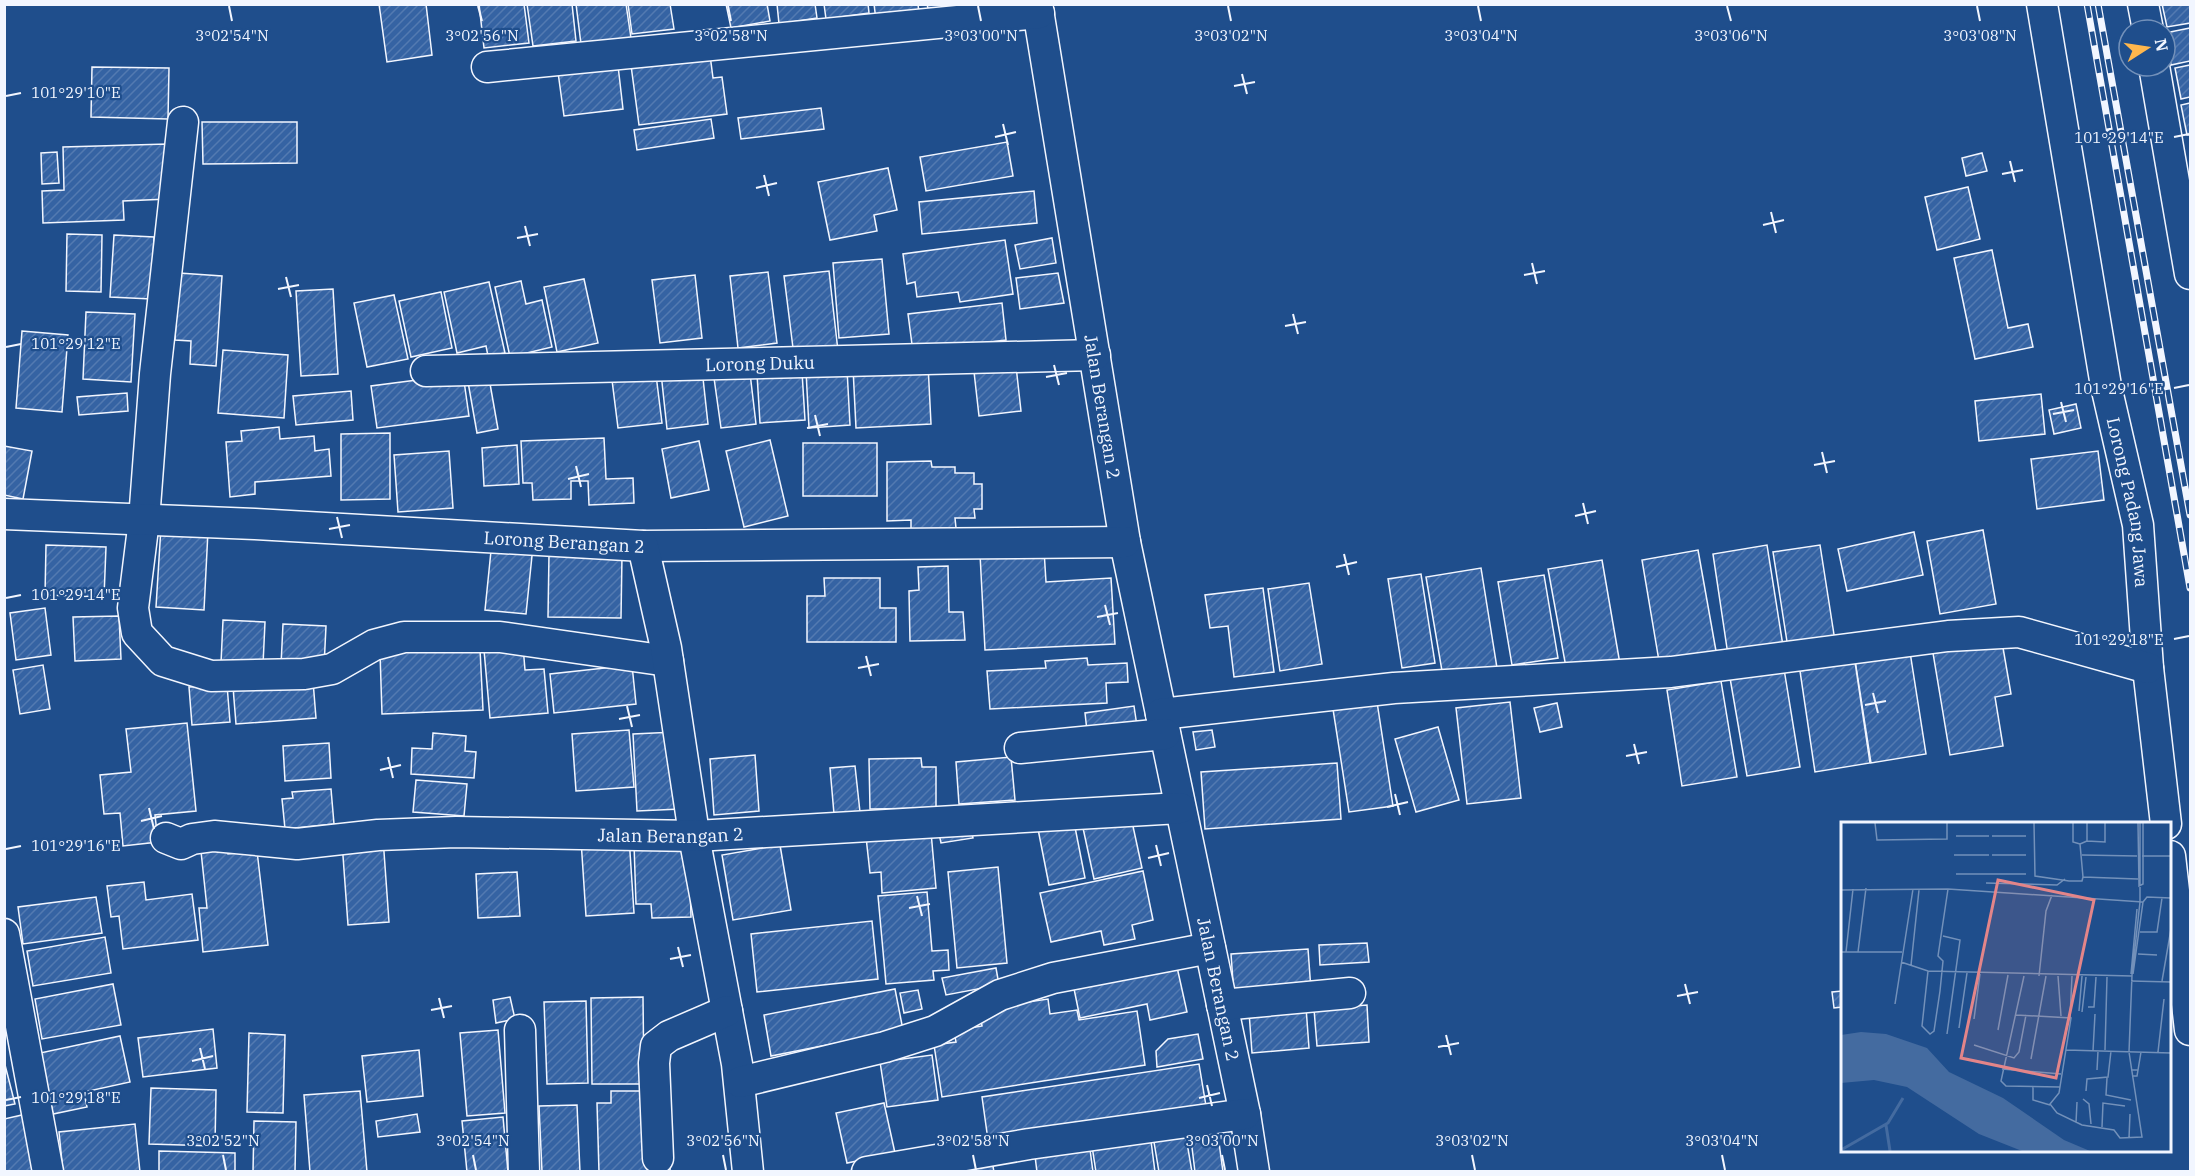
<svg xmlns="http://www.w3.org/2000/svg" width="2195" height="1176" viewBox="0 0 2195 1176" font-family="'IBM Plex Serif',serif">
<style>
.building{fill:url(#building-hatch);stroke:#f2f6ff;stroke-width:1.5}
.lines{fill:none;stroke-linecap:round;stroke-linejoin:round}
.minor-casing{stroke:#f2f6ff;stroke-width:33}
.minor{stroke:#1f4e8c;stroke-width:30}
.rail-casing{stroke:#f2f6ff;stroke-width:7}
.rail{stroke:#1f4e8c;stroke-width:4.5;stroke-dasharray:14;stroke-linecap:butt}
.ticks{fill:none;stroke:#f2f6ff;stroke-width:2}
.labels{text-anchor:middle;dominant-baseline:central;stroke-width:4.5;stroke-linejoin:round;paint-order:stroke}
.street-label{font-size:18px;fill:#f2f6ff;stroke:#1f4e8c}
.inset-river{fill:none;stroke:#446ba0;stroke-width:3}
.inset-road{fill:none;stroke:#7391ba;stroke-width:1.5}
.view{fill:#e38589;fill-opacity:0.15;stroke:#e38589;stroke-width:3}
.inset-edge{fill:none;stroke:#f2f6ff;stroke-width:3}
.ticks-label{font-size:15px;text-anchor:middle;fill:#f2f6ff;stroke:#1f4e8c;stroke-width:4.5;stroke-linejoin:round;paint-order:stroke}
</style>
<defs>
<pattern id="building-hatch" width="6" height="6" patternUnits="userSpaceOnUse" patternTransform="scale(1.5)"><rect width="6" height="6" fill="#3563a3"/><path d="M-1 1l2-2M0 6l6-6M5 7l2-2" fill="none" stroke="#537ab1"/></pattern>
</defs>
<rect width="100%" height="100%" fill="#1f4e8c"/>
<g class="building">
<polygon points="379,4 426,4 432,55 387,62"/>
<polygon points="479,4 524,4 529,43 484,48"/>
<polygon points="527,4 572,4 576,41 533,46"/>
<polygon points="576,4 626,4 631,38 581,44"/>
<polygon points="628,4 670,4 674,29 632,34"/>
<polygon points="726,4 767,4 770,21 731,28"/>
<polygon points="777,4 815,4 817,18 779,24"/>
<polygon points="824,4 868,4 869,13 826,19"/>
<polygon points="874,4 918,4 919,14 876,20"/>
<polygon points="927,4 964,4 965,6 929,13"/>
<polygon points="2162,4 2190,4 2190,23 2167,27"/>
<polygon points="2190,28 2190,61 2171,65 2165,33"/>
<polygon points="709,47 713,78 722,77 727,114 639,125 630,58"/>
<polygon points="617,57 623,109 564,116 557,65"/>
<polygon points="2190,65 2190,97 2181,99 2175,68"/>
<polygon points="92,67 169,68 168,119 91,117"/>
<polygon points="2190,103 2190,135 2187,135 2181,105"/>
<polygon points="821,108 824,129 741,139 738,118"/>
<polygon points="711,119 714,138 637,150 634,130"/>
<polygon points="202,122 297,122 297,163 203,164"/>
<polygon points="1007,142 1013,176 926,191 920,157"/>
<polygon points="167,144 168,199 123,201 124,220 43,223 42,191 64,190 63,147"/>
<polygon points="57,152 59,183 42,184 41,153"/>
<polygon points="1982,153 1987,171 1966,176 1962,158"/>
<polygon points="888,168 897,210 874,215 877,231 830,240 818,182"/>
<polygon points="1968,187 1980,239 1937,250 1925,197"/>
<polygon points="1034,191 1037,223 922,234 919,202"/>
<polygon points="67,234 102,235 101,292 66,291"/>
<polygon points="114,235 154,237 151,299 110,297"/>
<polygon points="1052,238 1056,263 1020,269 1015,245"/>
<polygon points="1005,240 1013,294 960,302 958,292 917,297 915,282 907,284 903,254"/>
<polygon points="1992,250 2008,328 2028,324 2033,347 1975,359 1954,258"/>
<polygon points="882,259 889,334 839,338 833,263"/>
<polygon points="829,271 838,351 794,356 784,276"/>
<polygon points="768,272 777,343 738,348 730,276"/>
<polygon points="179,273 222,276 216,366 190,364 191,341 175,340"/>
<polygon points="1058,273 1064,303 1020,309 1016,278"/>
<polygon points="695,275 702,338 660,343 652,280"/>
<polygon points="584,279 598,343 557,352 544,287"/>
<polygon points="521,281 526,304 542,300 552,347 510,357 495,287"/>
<polygon points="489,282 505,353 488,356 486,346 457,353 444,292"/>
<polygon points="333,289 338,374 301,376 296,291"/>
<polygon points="441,292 452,348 411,357 399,301"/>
<polygon points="394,295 408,359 367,367 354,303"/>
<polygon points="1002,303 1006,340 913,352 908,314"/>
<polygon points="86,312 135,314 131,382 83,379"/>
<polygon points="22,331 68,335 62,412 16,408"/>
<polygon points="223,350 288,355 284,418 218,413"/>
<polygon points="1015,357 1021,411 979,416 973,363"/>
<polygon points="928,364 931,424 856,428 853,368"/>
<polygon points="702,369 708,424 667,429 661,373"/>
<polygon points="847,369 850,425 809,428 806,371"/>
<polygon points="611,372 656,375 662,423 618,428"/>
<polygon points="802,372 805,420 760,423 757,374"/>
<polygon points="750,373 756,424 721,428 714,378"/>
<polygon points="463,374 469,416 377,428 371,386"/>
<polygon points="489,378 498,429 477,433 468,382"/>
<polygon points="351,391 353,420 296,425 293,396"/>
<polygon points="127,393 128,411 79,415 77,397"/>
<polygon points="2041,394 2045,434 1979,441 1975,401"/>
<polygon points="2076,404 2081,428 2054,434 2049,410"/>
<polygon points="279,427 280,439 314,436 315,451 329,449 331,476 255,482 255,494 230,497 226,442 242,441 241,431"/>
<polygon points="390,433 390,499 341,500 341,434"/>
<polygon points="604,438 606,479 633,478 634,503 589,505 588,481 571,481 571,499 533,500 532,483 523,483 521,441"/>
<polygon points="770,440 788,516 744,527 726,451"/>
<polygon points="699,441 709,490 671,498 662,449"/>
<rect x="803" y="443" width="74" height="53"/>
<polygon points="517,445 519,484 484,486 482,448"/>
<polygon points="4,446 32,451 23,499 4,495"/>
<polygon points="449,451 453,508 398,512 394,455"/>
<polygon points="2098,451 2104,500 2037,509 2031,459"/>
<polygon points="931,461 932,467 955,467 955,473 974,473 974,484 982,484 982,509 974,509 975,518 955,518 956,528 911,529 911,520 887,521 887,462"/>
<polygon points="161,527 208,531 204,610 156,607"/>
<polygon points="1983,530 1996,604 1940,614 1927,541"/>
<polygon points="1914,532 1923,575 1847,591 1838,549"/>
<polygon points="492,541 533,546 526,614 485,610"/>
<polygon points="46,545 106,547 104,597 45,595"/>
<polygon points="1767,545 1783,646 1728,655 1713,554"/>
<polygon points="1820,545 1835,641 1788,648 1773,552"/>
<polygon points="1044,550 1046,582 1111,578 1115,644 985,650 980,554"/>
<polygon points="1698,550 1716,651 1659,661 1642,560"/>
<polygon points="549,554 622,555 621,618 548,617"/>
<polygon points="1602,560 1620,664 1567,673 1548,569"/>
<polygon points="948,566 949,612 963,612 965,640 910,641 909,591 919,590 918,567"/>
<polygon points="1481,568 1497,668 1443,677 1426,577"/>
<polygon points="1421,574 1435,663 1402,668 1388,579"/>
<polygon points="1544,575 1558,658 1512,665 1498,582"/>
<polygon points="824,578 880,578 880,608 896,608 896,642 807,642 807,596 825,596"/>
<polygon points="1309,583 1322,664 1280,671 1268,589"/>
<polygon points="1263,588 1274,672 1234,677 1228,626 1210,628 1205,595"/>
<polygon points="45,608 51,655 16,660 10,613"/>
<polygon points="119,616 121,659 75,661 73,617"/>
<polygon points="223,620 265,622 263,665 221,663"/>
<polygon points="283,624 326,626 324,667 281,665"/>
<polygon points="2002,642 2011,694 1995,697 2003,746 1950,755 1933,653"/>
<polygon points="523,646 525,670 544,669 548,713 490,718 484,650"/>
<polygon points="480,649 483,710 382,714 380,653"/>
<polygon points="1910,652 1926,754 1871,763 1855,660"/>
<polygon points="1087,658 1088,665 1127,663 1128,682 1106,683 1107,703 990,709 987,671 1046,668 1045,661"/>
<polygon points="1855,662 1870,763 1815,772 1800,671"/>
<polygon points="43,665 50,709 20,714 13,670"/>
<polygon points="632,665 636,704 554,713 550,674"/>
<polygon points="1784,669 1800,767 1747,776 1730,678"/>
<polygon points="313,681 316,718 236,724 233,687"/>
<polygon points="1721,681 1737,777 1682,786 1667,690"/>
<polygon points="227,685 230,722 192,725 189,687"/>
<polygon points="1377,702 1393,806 1349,812 1333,709"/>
<polygon points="1510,702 1521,798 1467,804 1456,708"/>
<polygon points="1557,703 1562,727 1540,732 1534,708"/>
<polygon points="1134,706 1138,733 1088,740 1085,713"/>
<polygon points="187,723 196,811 155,815 158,842 123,846 120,813 104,814 100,775 131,772 126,729"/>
<polygon points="1438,727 1459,800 1416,812 1395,739"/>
<polygon points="629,730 634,787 576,791 572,734"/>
<polygon points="1212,730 1215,747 1196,750 1193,732"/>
<polygon points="675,732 680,809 637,811 633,734"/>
<polygon points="433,733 466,736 465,751 476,752 474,778 411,774 412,748 432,749"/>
<polygon points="329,743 331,778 285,781 283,746"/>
<polygon points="755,755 759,811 714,815 710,759"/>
<polygon points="1011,757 1015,800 959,804 956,762"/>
<polygon points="921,758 922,767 936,767 936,808 870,809 869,759"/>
<polygon points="1337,763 1341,819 1205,829 1201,772"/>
<polygon points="855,766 860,812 834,814 830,768"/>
<polygon points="416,780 467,784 464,816 413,812"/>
<polygon points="331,789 334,824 285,829 282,799 293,798 292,792"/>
<polygon points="1131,817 1142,868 1094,879 1083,828"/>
<polygon points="1074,822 1085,878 1049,885 1038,829"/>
<polygon points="970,824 973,838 941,843 938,829"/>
<polygon points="931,832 936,888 882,893 881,872 870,873 866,837"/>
<polygon points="629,837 634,913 586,916 581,840"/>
<polygon points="383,838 389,922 348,925 342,842"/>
<polygon points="226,839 228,854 257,851 268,945 203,952 199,908 207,908 200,842"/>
<polygon points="689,842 691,917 652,918 651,904 636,904 634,844"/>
<polygon points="780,845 791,910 733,920 722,855"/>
<polygon points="998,867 1007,963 957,968 948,872"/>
<polygon points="1143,871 1153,920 1132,925 1135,939 1104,945 1101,931 1051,942 1040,893"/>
<polygon points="517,872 520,916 478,918 476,874"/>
<polygon points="144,882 146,900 192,894 198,940 123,949 119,916 111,917 107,886"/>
<polygon points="927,892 932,951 948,950 949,970 933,971 934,980 886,984 878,896"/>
<polygon points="96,897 102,933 23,944 18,907"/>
<polygon points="872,921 878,979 757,992 751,934"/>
<polygon points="105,937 111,973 33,986 27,951"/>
<polygon points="1367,943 1369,962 1320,965 1319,945"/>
<polygon points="1308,949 1311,990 1234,996 1231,954"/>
<polygon points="1175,958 1187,1012 1150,1020 1147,1004 1080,1018 1072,979"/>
<polygon points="996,968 999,985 946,995 942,978"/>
<polygon points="113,984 121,1025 42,1039 35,999"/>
<polygon points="895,989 903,1030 771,1056 764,1015"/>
<polygon points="918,990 922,1009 904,1013 900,993"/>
<polygon points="1842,991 1842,1007 1834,1008 1832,992"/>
<polygon points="510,997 515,1019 496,1023 493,1000"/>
<polygon points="643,997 644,1084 592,1084 591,998"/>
<polygon points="1048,999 1050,1014 1077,1010 1079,1020 1137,1011 1145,1065 942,1097 934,1045 956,1042 954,1031 982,1026 979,1009"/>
<polygon points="586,1001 588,1083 547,1084 544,1002"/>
<polygon points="1367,1005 1369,1042 1317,1046 1314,1009"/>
<polygon points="1306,1007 1309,1048 1252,1053 1249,1012"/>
<polygon points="213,1029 217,1068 143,1077 138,1038"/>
<polygon points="498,1030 505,1113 467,1116 460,1033"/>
<polygon points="249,1033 285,1035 283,1113 247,1112"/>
<polygon points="1198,1034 1203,1059 1157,1067 1156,1051 1168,1039"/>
<polygon points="120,1036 130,1082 84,1092 87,1107 53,1114 40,1053"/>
<polygon points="419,1050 423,1096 367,1102 362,1056"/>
<polygon points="932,1055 938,1100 887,1107 880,1062"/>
<polygon points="4,1061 15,1104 4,1106"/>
<polygon points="1199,1064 1206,1106 988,1140 982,1097"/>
<polygon points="151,1088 216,1090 215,1146 149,1144"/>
<polygon points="360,1091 367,1172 310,1172 304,1095"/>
<polygon points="611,1091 644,1091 670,1163 670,1172 599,1172 597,1103 611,1103"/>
<polygon points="884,1103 895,1153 847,1163 836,1113"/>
<polygon points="577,1105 580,1172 542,1172 539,1106"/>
<polygon points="417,1114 420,1132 378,1137 376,1121"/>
<polygon points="22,1115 33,1172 4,1172 4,1119"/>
<polygon points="503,1117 508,1172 467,1172 462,1121"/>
<polygon points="254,1121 296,1122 295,1172 253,1172"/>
<polygon points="135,1124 140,1172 63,1172 59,1132"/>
<polygon points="1217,1128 1223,1172 1195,1172 1190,1131"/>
<polygon points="1185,1131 1192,1172 1159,1172 1153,1136"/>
<polygon points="1150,1133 1155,1172 1096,1172 1092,1146"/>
<polygon points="1089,1142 1093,1172 1037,1172 1034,1148"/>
<polygon points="159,1151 235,1153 235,1172 159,1172"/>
<polygon points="991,1155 994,1172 948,1172"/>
</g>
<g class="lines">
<g class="minor-casing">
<g id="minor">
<path id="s1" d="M1037,4L1125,542L1245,1114L1254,1172"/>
<path id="s2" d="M2042,4L2106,386L2138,525L2148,668L2166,824"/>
<polyline points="2143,4 2148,30"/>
<polyline points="2154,66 2190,274"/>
<polyline points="487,67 1039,13"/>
<polyline points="183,122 155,374 144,520 133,608 137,633 163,661 211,676 304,674 332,669 374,645 404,637 500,637 668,661"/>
<path id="s3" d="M426,371L1095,355"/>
<path id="s4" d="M4,514L255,524L643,546L1125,542"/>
<polyline points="643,546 666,648 696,847 737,1064 748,1172"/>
<polyline points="1161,714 1394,688 1671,672 1948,636 2019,632 2148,668"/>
<polyline points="1020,748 1165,734"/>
<path id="s5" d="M166,838L181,844L192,839L214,836L297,844L378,835L456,832L696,836L1180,808"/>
<polyline points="2170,856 2190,1030"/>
<polyline points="4,934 48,1172"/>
<polyline points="1222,1005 1350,993"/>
<polyline points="520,1030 524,1172"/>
<polyline points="740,1082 885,1047 935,1031 1000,995 1053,978 1210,948"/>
<polyline points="658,1158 654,1063 656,1046 669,1036 727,1011"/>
<polyline points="867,1172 1029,1144 1245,1114"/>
</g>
</g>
<use href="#minor" class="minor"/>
<g class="rail-casing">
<g id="rail">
<polyline points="2087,4 2190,588"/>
<polyline points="2098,4 2190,515"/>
</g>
</g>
<use href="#rail" class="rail"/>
</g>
<path class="ticks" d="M229,6L232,21M478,6L482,21M728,6L731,21M978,6L981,21M1228,6L1231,21M1478,6L1481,21M1727,6L1731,21M1977,6L1980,21M1242,74L1247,94M1234,86L1255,82M6,96L21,93M1003,124L1008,145M995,137L1016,132M2174,137L2189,134M2010,161L2015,182M2002,174L2023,170M764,175L769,196M756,188L777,183M1771,212L1776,233M1763,225L1784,220M525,226L530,246M517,238L538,234M1532,263L1537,284M1524,275L1545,271M286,277L291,297M278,289L299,285M1293,314L1298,334M1285,326L1306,322M6,347L21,344M1054,365L1059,385M1046,377L1067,373M2174,388L2189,385M2061,402L2066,422M2053,414L2074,410M815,415L820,436M807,428L828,424M1822,452L1827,473M1814,465L1835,461M576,466L581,487M568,479L589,474M1583,503L1588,524M1575,516L1596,511M337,517L342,538M329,529L350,525M1344,554L1349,575M1336,567L1357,562M6,598L21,595M1105,605L1110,625M1097,617L1118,613M2174,639L2189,636M866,656L871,676M858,668L879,664M1873,693L1878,713M1865,705L1886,701M627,706L632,727M619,719L640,715M1634,744L1639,764M1626,756L1647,752M388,757L393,778M380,770L401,765M1395,794L1400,815M1387,807L1408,802M149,808L154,829M141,821L162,816M1156,845L1161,866M6,849L21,846M1148,858L1169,853M917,896L922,916M909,908L930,904M678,947L683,967M670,959L691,955M1685,984L1690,1004M1677,996L1698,992M439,998L444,1018M431,1010L452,1006M1446,1035L1451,1055M1438,1047L1459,1043M200,1048L205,1069M192,1061L213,1056M1207,1085L1212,1106M1199,1098L1220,1093M6,1100L21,1097M223,1155L226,1170M473,1155L476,1170M723,1155L726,1170M973,1155L976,1170M1222,1155L1225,1170M1472,1155L1475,1170M1722,1155L1725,1170"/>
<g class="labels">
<g class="street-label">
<text stroke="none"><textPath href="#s3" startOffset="334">Lorong Duku</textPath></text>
<text stroke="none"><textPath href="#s1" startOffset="408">Jalan Berangan 2</textPath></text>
<text stroke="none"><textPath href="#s2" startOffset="506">Lorong Padang Jawa</textPath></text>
<text stroke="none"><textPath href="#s4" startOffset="561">Lorong Berangan 2</textPath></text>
<text stroke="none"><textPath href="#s5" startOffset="508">Jalan Berangan 2</textPath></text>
<text stroke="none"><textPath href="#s1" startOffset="1002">Jalan Berangan 2</textPath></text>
</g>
</g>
<g transform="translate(1841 822)">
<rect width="330" height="330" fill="#1f4e8c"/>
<path d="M20,210L45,212L86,226L108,250L162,276L223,318L249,329H181L138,312L66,265L33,258L0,261V213Z" fill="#446ba0"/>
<path class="inset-river" d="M45,303L49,329M0,328L47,301L62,276"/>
<path class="inset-road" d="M34,1L36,18L106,17V1M193,1L194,54L228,59H241L242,55M232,1V20L239,22M297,1L298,64L302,62V1M115,14H148M151,14H185M246,19L264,20V1M113,33H148M151,33H185M241,33L296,34M301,34H330M115,52H185M242,55L239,22L246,19V1M242,55L297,57M145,61L216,63L224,57M0,68L107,67L302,80M302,80L306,75L330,76M299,110H316L321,76M102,114L119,118L106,212M0,130H61M5,130L12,67M17,130L25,66M297,132L316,133M60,140L87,149L291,154M70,143L78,68M87,149L81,204L89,212L93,209L99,169L102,139L97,134L107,67M290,152L296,87M292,152L302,80M183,154L160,259L165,264L219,265M198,154L205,89L211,73M217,154L220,194M290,159L330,160M321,159L330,107M54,182L72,67M247,185H253L255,155M238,189L241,154M241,190L245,155M175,193L230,196L218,271L209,282L216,291L241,303L273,308L279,316L301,315L288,230L291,153L299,80V1M229,196L231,154M133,197L139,152M118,206L126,151M157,208L167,153M133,223L173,236L178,230L185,193M225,228L330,231M264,228L266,155M252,229L254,192M317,230L323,177M190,237L205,154M161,247L220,252M256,248L257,229M290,248H297L296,254H291M297,248L300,230M266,256L265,273L290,278M192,265V278L209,283M245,269L246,257L267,255L270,229M242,277L248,282L250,302M235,301L236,280M261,305L262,281L284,284M288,316L289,292"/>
<path class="view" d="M157,58L253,78L215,256L120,236Z"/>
<rect width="330" height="330" class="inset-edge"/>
</g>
<g class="ticks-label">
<text x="232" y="41">3°02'54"N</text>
<text x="482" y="41">3°02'56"N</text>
<text x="731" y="41">3°02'58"N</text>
<text x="981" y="41">3°03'00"N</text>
<text x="1231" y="41">3°03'02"N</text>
<text x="1481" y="41">3°03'04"N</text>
<text x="1731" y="41">3°03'06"N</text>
<text x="1980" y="41">3°03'08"N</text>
<text x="76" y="98">101°29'10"E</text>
<text x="2119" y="143">101°29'14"E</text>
<text x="76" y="349">101°29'12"E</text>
<text x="2119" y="394">101°29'16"E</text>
<text x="76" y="600">101°29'14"E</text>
<text x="2119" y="645">101°29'18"E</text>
<text x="76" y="851">101°29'16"E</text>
<text x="76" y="1103">101°29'18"E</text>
<text x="223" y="1146">3°02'52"N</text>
<text x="473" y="1146">3°02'54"N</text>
<text x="723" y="1146">3°02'56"N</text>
<text x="973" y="1146">3°02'58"N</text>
<text x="1222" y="1146">3°03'00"N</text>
<text x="1472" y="1146">3°03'02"N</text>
<text x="1722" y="1146">3°03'04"N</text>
</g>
<rect width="2195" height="1176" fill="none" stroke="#f2f6ff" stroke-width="12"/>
<g transform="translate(2147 48) rotate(78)"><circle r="28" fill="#1f4e8c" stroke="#7391ba" stroke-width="1.5"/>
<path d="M0-4.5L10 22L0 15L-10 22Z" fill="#ffb74d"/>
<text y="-9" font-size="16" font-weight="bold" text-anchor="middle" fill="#f2f6ff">N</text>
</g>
</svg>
